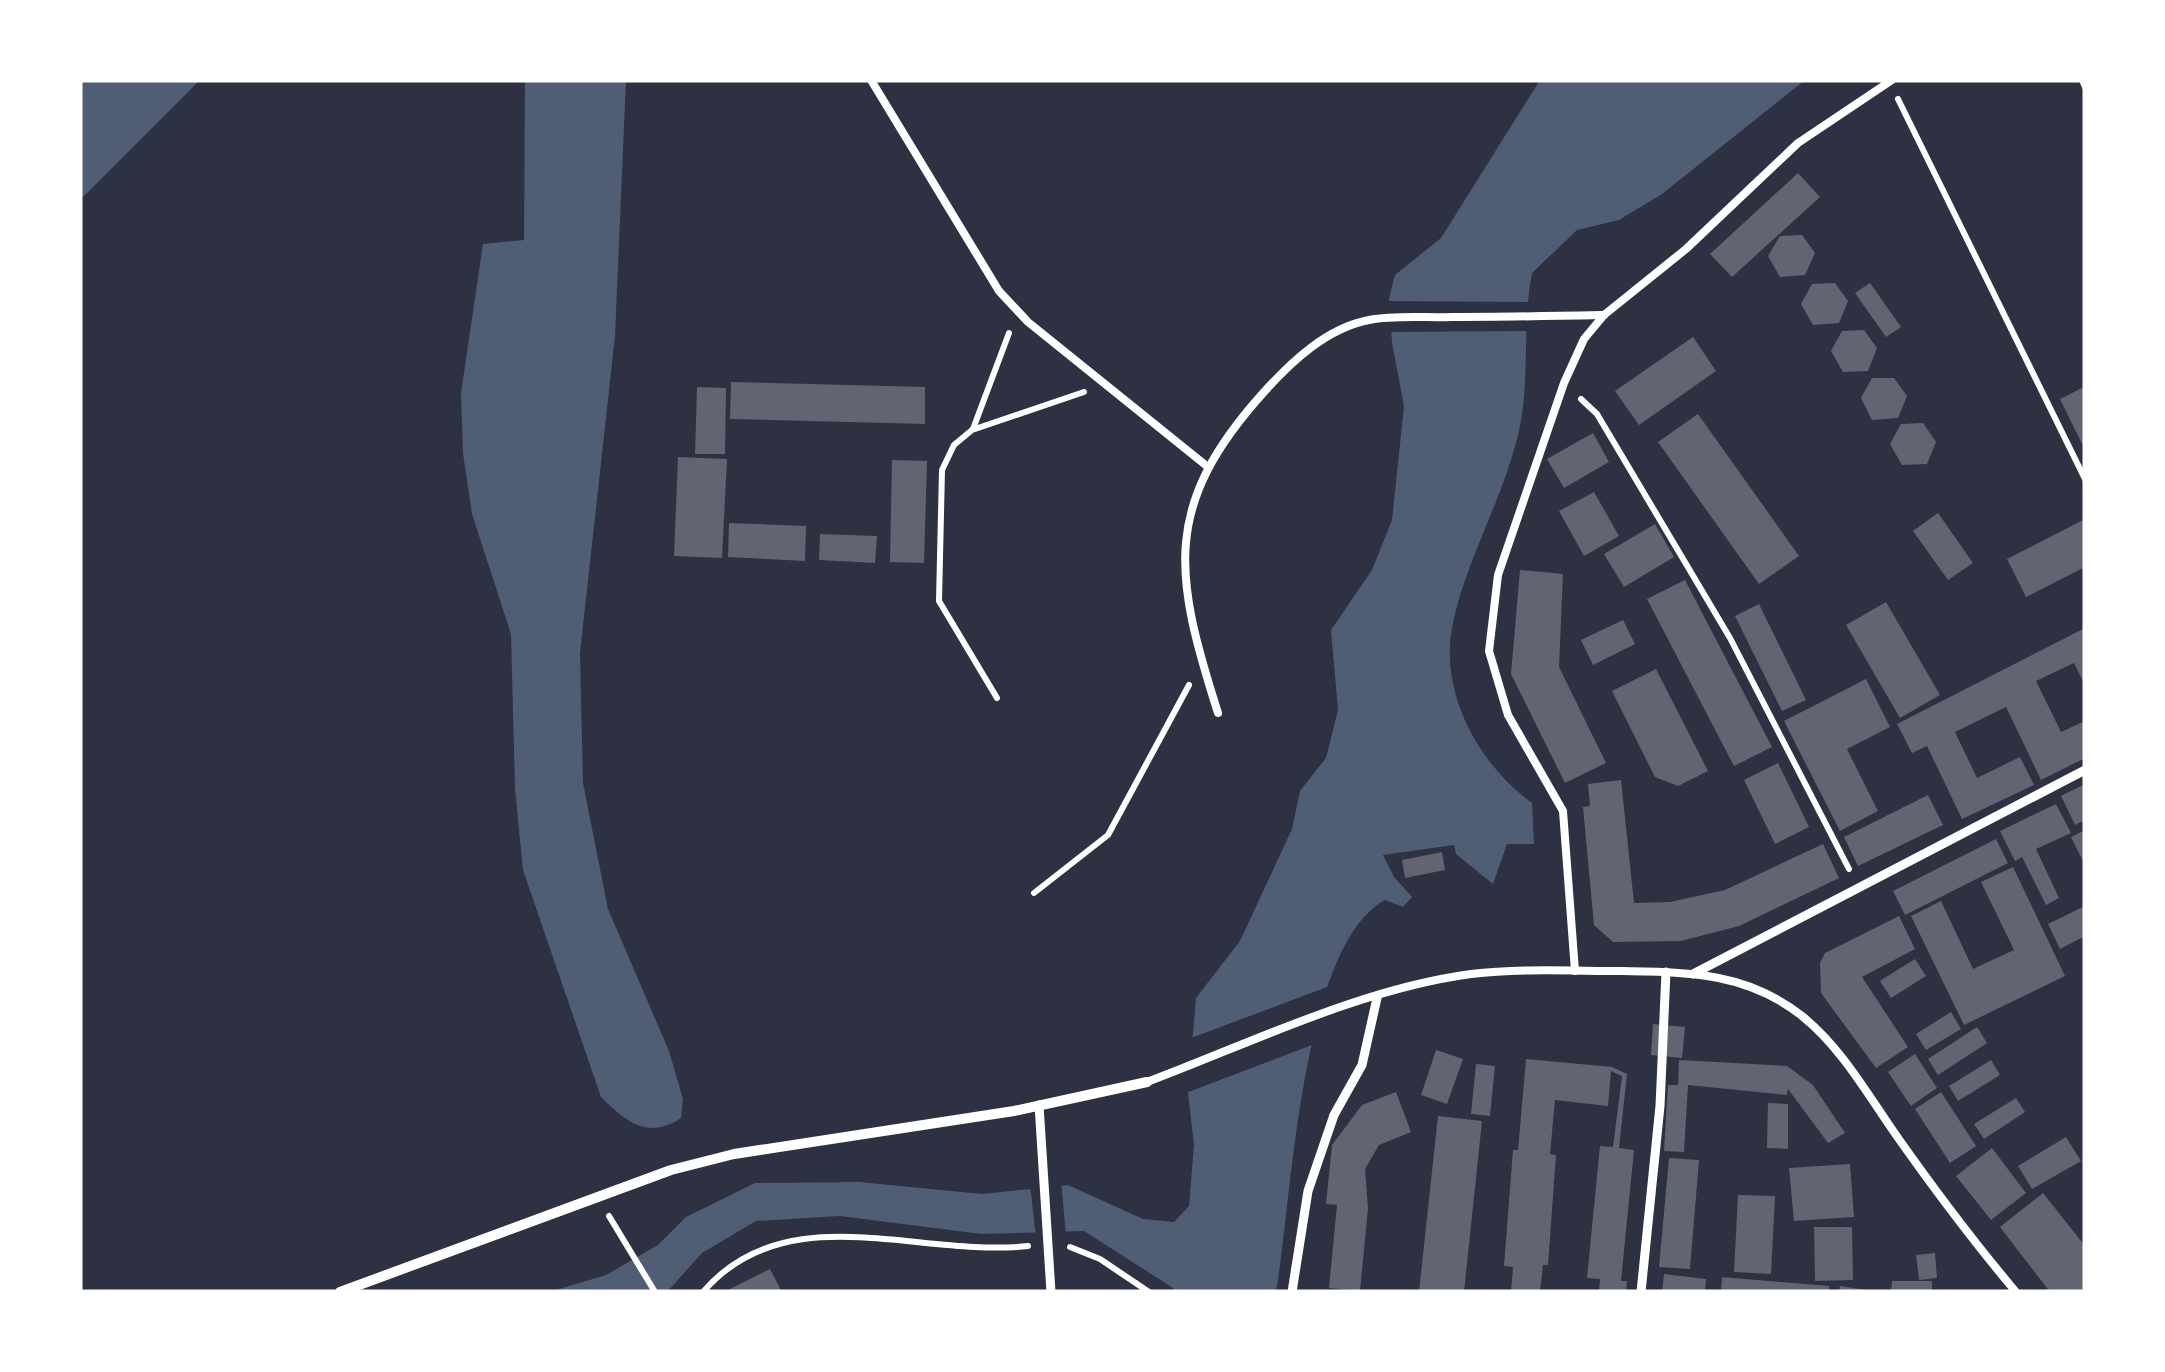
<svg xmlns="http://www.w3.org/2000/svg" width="2165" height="1372" viewBox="0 0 2165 1372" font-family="'IBM Plex Serif',serif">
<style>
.water{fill:#4f5d75}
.pier{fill:#2d3142}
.building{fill:#626471}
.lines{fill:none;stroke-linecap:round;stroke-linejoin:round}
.path{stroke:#fff;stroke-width:6}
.service{stroke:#fff;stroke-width:8}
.pedestrian{stroke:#fff;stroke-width:9}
.minor{stroke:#fff;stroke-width:10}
</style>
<rect width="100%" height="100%" fill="#2d3142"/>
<g class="water">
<polygon points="80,80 200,80 80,200"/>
<path d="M525,80H626L615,336L580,653L583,783L608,909L669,1051L683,1099L681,1118C648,1140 626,1122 601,1097L523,870L515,789L511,634L472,514L463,453L461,393L483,244L524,240Z"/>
<path d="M1540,80H1805L1662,194L1619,220L1577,230L1532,273C1522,323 1530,376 1520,426C1506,494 1466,559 1453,623C1438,691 1478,764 1532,803L1534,844H1507L1493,884L1456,854L1454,845L1383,855L1394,877L1412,897L1403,907L1385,900C1300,946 1292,1202 1276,1292H1172L1173,1288L1084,1231L981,1234L840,1216L756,1221L702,1253L667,1292H549L606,1275L658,1245L686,1217L755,1183L859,1182L982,1194L1068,1185L1143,1219L1174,1222L1189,1206L1194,1145L1188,1093L1196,998L1240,941L1292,829L1300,791L1326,758L1338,710L1331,630L1372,570L1392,520L1404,406L1392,343L1389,298L1395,275L1441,238Z"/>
</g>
<g class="pier">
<polygon points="1385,301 1533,302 1533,331 1386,332"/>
<polygon points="1335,984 1320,1042 1183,1094 1186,1040"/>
<polygon points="1061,1181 1066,1235 1036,1238 1030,1184"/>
</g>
<g class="building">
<polygon points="1798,173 1820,197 1732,277 1710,254"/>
<polygon points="1802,235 1815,253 1805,275 1780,277 1768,256 1780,236"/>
<polygon points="1835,283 1848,301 1839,323 1813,325 1801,304 1812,284"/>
<polygon points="1870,283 1901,327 1886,337 1855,293"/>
<polygon points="1864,330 1877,348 1868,371 1843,372 1831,351 1842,331"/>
<polygon points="1693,337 1716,371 1639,425 1615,391"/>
<polygon points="1872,378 1894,378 1907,396 1898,418 1872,420 1861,398"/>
<polygon points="731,382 925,387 925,424 730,419"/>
<polygon points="697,387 726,388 725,454 695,454"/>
<polygon points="2082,388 2085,393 2085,450 2060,399"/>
<polygon points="1698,414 1799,556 1759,584 1658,442"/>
<polygon points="1923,423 1936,442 1927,464 1902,465 1890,444 1901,424"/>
<polygon points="1593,433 1609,462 1564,488 1547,459"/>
<polygon points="678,457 727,459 722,558 674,556"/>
<polygon points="892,460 927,461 924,563 890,562"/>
<polygon points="1594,492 1619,536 1584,556 1559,511"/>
<polygon points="1938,513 1973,563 1948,580 1913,531"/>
<polygon points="2085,519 2085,567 2026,597 2007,559"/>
<polygon points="729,523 806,526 805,561 728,557"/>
<polygon points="1655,524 1674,557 1624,587 1604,554"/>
<polygon points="820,534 877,536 875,563 819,560"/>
<polygon points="1520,570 1563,574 1559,667 1606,763 1565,783 1511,674"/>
<polygon points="1685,580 1772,747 1734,766 1647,599"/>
<polygon points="1886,602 1940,695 1900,718 1846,625"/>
<polygon points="1759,604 1806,700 1782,711 1735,616"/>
<polygon points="1623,620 1635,644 1593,665 1581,640"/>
<polygon points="2085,628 2085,685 2074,663 2036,681 2061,732 2085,721 2085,758 2041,780 2006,707 1955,732 1977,778 2020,757 2034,785 1962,819 1927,746 1912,753 1897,724"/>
<polygon points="1656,669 1708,771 1678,786 1655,777 1612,691"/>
<polygon points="1866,679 1890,727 1847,749 1878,811 1840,831 1784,721"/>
<polygon points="1778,763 1809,827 1775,844 1744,780"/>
<polygon points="1621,780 1634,903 1670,902 1725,890 1823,844 1839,878 1739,926 1681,941 1613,942 1594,925 1583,807 1590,806 1588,784"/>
<polygon points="2085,784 2085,820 2075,825 2061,796"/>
<polygon points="1928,795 1943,825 1858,866 1844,837"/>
<polygon points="2056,804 2071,833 2036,849 2059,898 2046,905 2022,857 2015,861 2000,831"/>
<polygon points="2085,830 2085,865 2071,837"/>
<polygon points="1996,839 2008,863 1905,915 1893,891"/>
<polygon points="1442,852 1445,870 1405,878 1402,860"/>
<polygon points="2013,867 2065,976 1964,1025 1911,916 1941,901 1973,969 2014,950 1981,882"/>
<polygon points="2085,906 2085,936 2060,949 2048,924"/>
<polygon points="1899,916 1915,949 1862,977 1908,1047 1876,1068 1821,993 1820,963 1825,953"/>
<polygon points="1915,959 1926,976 1891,998 1880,981"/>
<polygon points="1951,1012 1961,1029 1926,1050 1916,1034"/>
<polygon points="1653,1024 1685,1027 1682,1058 1651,1055"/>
<polygon points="1977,1027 1987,1043 1938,1075 1928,1059"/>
<polygon points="1436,1050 1463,1059 1447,1104 1421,1095"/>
<polygon points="1915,1054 1937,1088 1911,1106 1888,1072"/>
<polygon points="1526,1059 1612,1067 1627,1074 1619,1148 1634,1150 1621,1281 1627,1281 1626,1292 1599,1292 1600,1279 1587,1278 1600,1146 1613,1147 1622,1076 1611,1071 1608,1106 1555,1100 1550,1154 1556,1155 1548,1265 1543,1265 1540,1292 1511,1292 1513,1267 1504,1266 1513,1150 1518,1150"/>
<polygon points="1679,1060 1787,1066 1813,1085 1845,1133 1828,1143 1788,1089 1787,1095 1688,1085 1684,1152 1664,1151 1668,1085 1678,1085"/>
<polygon points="1991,1060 2000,1075 1958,1101 1949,1086"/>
<polygon points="1476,1064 1495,1066 1490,1116 1471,1114"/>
<polygon points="1396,1092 1411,1132 1379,1145 1365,1169 1368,1208 1360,1291 1329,1288 1337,1205 1326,1204 1332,1145 1362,1105"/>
<polygon points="1941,1092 1976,1146 1950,1163 1915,1109"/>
<polygon points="2016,1098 2025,1112 1984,1139 1974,1124"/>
<polygon points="1768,1103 1788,1104 1788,1149 1767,1148"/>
<polygon points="1438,1116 1482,1121 1464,1292 1419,1292"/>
<polygon points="2066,1137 2081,1161 2032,1189 2018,1166"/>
<polygon points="1992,1148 2026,1193 1991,1220 1956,1176"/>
<polygon points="1669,1158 1699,1160 1690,1269 1659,1267"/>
<polygon points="1850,1164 1854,1217 1794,1221 1789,1168"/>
<polygon points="2043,1193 2085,1246 2085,1292 2050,1292 2000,1227"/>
<polygon points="1738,1195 1775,1196 1771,1274 1734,1272"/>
<polygon points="1814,1227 1852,1227 1853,1280 1815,1281"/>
<polygon points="1935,1253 1937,1278 1919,1280 1916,1255"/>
<polygon points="770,1269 782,1292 724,1292"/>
<polygon points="1664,1274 1706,1279 1705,1292 1662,1292"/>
<polygon points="1722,1277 1829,1286 1829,1292 1721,1292"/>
<polygon points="1892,1281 1932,1281 1932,1292 1891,1292"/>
<polygon points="1840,1286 1866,1290 1866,1292 1839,1292"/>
</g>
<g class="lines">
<g class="path">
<polyline points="2082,80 2085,87"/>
<polyline points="1898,99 2085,479"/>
<polyline points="1581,399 1597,414 1730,638 1849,869"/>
<polyline points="973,429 1009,333"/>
<polyline points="997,698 939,601 942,470 954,445 972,430 1084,392"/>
<polyline points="1034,893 1108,835 1189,685"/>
<polyline points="609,1216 655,1292"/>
<polyline points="1070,1247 1100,1259 1149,1292"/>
<path d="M703,1292C786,1195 919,1258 1028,1246"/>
</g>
<g class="service">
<polyline points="871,80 999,291 1028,322 1208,467"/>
<path d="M1218,713C1174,575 1161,506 1264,392C1292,361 1327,328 1369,320C1395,315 1425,318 1452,317C1503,317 1553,316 1604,315"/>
<polyline points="1575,971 1563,811 1508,715 1489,651 1498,575 1564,383 1584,339 1604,315 1686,249 1798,143 1892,80"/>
<path d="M1147,1082C1251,1043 1360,989 1471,974C1521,968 1573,971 1623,971C1690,972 1748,973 1802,1016C1841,1047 1868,1095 1896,1135C1934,1189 1973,1241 2016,1292"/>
</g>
<g class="pedestrian">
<polyline points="1693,974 2085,770"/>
<polyline points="1039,1105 1051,1292"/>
<polyline points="1292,1292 1308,1191 1334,1115 1362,1065 1377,998"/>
<polyline points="1641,1292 1660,1106 1666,972"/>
</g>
<polyline class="minor" points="340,1292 671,1170 734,1154 1014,1111 1147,1082"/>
</g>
<rect width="2165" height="1372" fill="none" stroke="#ffffff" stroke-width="165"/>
</svg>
